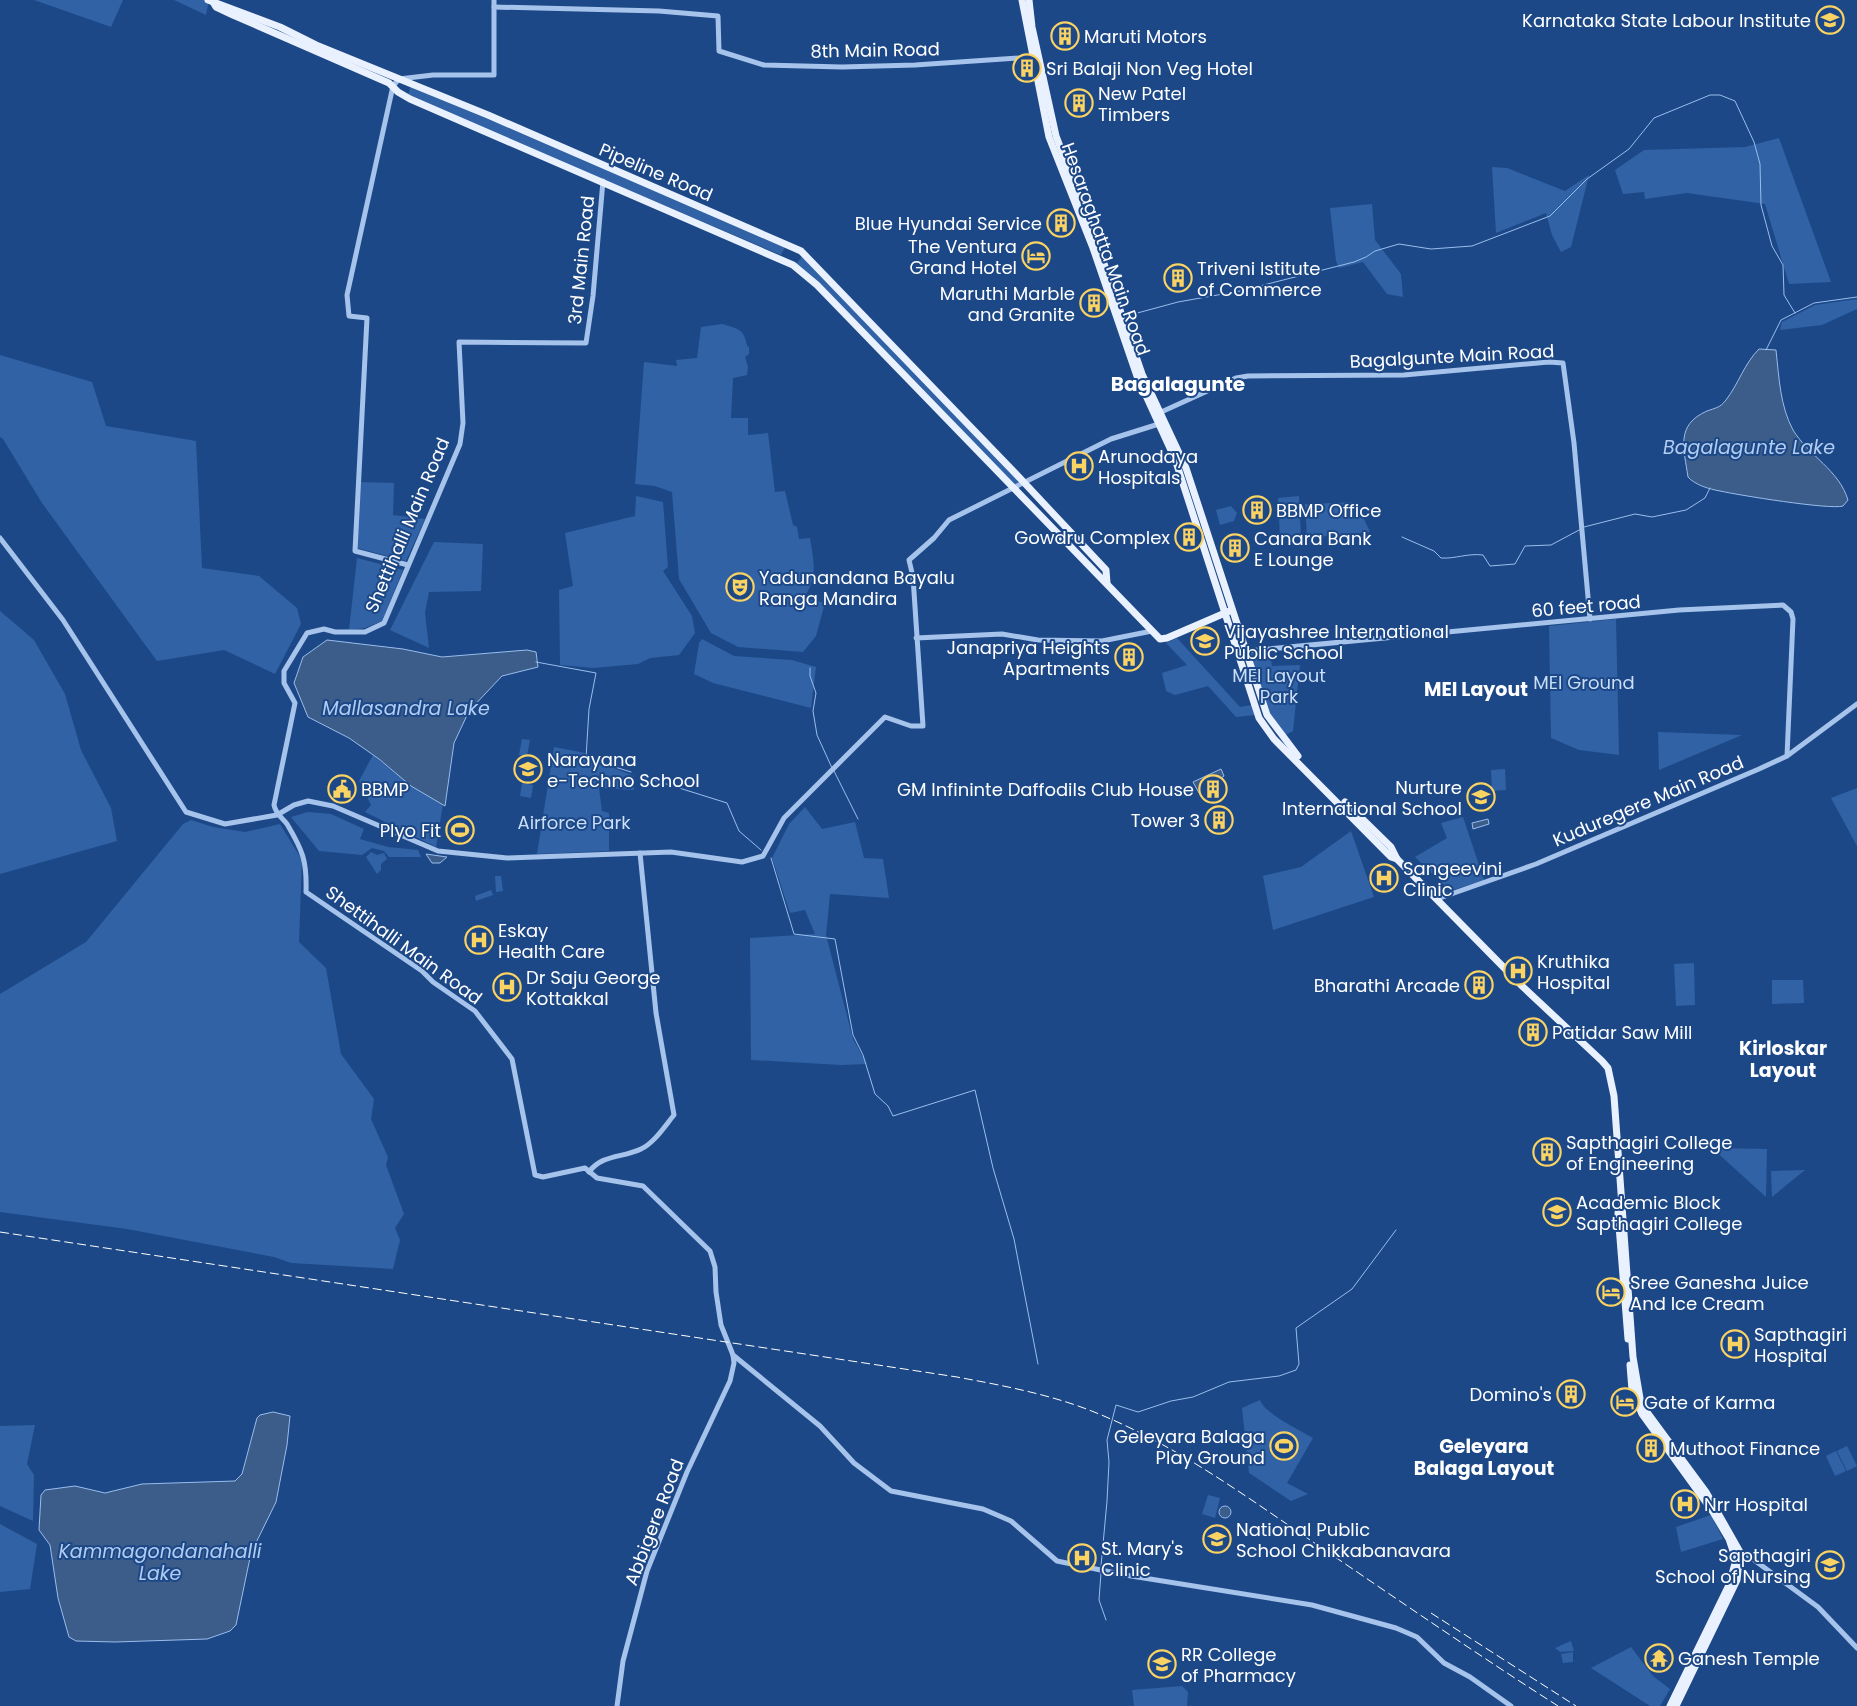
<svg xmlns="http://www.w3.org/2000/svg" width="1857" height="1706" viewBox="0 0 1857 1706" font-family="Poppins,sans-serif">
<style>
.green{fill:#3062a5}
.water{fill:#3c5c8a;stroke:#99beed}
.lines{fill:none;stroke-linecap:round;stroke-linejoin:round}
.stream{stroke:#99beed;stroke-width:1}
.minor{stroke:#a5c3eb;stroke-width:5}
.major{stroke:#eaf1fe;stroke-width:7}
.rail{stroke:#fff;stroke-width:1;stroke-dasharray:9 4;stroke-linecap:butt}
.labels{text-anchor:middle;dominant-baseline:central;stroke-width:4;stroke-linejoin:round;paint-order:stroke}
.poi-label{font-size:18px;fill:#fff;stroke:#1d4887;text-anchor:start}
.street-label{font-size:18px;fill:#fff;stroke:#1d4887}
.park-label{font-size:18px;fill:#cadef8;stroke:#1d4887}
.water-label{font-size:19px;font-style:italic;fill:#b1cdf3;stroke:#1d4887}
.neighbourhood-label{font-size:19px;font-weight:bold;fill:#fff;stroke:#1d4887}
.quarter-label{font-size:20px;font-weight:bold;fill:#fff;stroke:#1d4887}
</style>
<rect width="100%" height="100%" fill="#1d4887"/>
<g class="green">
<polygon points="34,0 123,0 111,27"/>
<polygon points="174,0 209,0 206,15"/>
<polygon points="411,84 785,247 781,255 408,96"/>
<polygon points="1779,138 1831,282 1789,284 1765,204 1687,193 1645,199 1644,192 1623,194 1615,170 1644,150 1745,147"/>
<polygon points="1492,167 1507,168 1565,191 1589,175 1571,247 1561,252 1552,235 1546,213 1496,233"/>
<polygon points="1372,204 1375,240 1401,274 1403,297 1387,294 1363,262 1339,268 1336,261 1330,208"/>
<polygon points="803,255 1022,481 1014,486 919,385 796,264"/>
<polygon points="1857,299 1857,309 1822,325 1780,330 1782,322 1815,305"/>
<path d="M722,324C738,329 744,328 747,346L749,347V354L745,357L748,367L747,375L733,378L731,418H748V435L768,433L775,492L785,491L793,525L797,527L799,539L810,538C814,563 818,576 804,598L825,603L816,636L803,652L738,647L711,633L679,579L672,492L655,486L635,484L644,362L677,366L676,360L697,358L701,327Z"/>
<polygon points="0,355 92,382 106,426 196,441 202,568 259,576 297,608 301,624 275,674 224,650 157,661 42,503 3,439 0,437"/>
<polygon points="359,482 394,483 393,515 425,519 406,561 357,548"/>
<polygon points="636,496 663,502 668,567 663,571 692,616 695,633 679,655 650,658 638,664 593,668 560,665 559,590 573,586 565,533 635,516"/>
<polygon points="1299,496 1301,537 1280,538 1278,498"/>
<polygon points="1356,502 1370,532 1307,538 1305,504"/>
<polygon points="1231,506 1237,513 1234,521 1220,525 1216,510"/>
<polygon points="434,542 483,544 481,591 429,592 425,613 429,648 390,630"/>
<polygon points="357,558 403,570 382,621 365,628 349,630"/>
<polygon points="0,611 34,640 65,694 81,750 111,808 117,841 0,874"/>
<polygon points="1616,619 1619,755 1579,750 1551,738 1549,626"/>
<polygon points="1177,638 1240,707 1252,705 1255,715 1236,717 1208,686 1175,695 1166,691 1162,673 1187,665 1166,643"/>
<polygon points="702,639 734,656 792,660 816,667 811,708 713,683 694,674 699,643"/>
<polygon points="1270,652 1272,666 1300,665 1293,731 1284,736 1267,711 1250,654"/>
<polygon points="1658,732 1742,735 1659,770"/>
<polygon points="522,739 530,740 527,756 519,755"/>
<polygon points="554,747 585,753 585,761 614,768 634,776 634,790 599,788 602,811 609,813 609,851 537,854"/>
<polygon points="373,755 411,786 443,804 436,847 365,812 371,805 359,781"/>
<polygon points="1505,769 1506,790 1492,791 1491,770"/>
<polygon points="522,783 533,785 531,798 520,796"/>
<polygon points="1857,788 1857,846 1831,798"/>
<polygon points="805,807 822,829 855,822 864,858 883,859 889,898 830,894 826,935 853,1039 867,1064 841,1065 751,1060 750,938 815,934 805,910 790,913 772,858 789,824"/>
<polygon points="308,812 331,814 364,829 360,839 388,847 418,850 421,857 389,857 384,851 372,848 362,855 319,851 291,817"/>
<polygon points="1463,817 1484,880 1450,891 1415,857 1447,838 1441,823"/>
<polygon points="191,820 213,827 245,832 280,824 302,860 299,942 326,968 341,1054 374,1099 371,1119 388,1157 386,1165 404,1214 395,1228 400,1240 393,1269 291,1263 274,1257 127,1229 0,1212 0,994 86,942 183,824"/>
<polygon points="1351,831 1374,897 1273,930 1263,876 1301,867"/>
<polygon points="371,852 377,855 384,853 387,859 381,864 381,870 377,874 366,857"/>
<polygon points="495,876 501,876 503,891 496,892"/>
<polygon points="491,890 493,895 476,901 475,896"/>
<polygon points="1694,963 1695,1005 1676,1006 1674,964"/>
<polygon points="1772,980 1803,980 1804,1003 1772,1004"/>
<polygon points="1712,1148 1767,1149 1766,1197"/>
<polygon points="1805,1170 1772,1197 1771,1171"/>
<path d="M1260,1400C1265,1414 1300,1430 1313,1438L1287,1483L1308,1494L1291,1501L1249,1473L1242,1408Z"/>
<polygon points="35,1425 27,1464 34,1475 33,1521 0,1506 0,1426"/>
<polygon points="1847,1446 1857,1466 1847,1471 1837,1451"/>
<polygon points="1836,1451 1846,1471 1835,1476 1826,1456"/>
<polygon points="1208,1495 1220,1498 1215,1518 1202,1514"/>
<polygon points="1711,1515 1723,1539 1681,1552 1676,1527"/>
<polygon points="0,1524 37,1544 30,1589 0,1592"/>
<polygon points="1571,1641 1574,1651 1560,1652 1555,1648"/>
<polygon points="1631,1647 1653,1676 1670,1689 1660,1706 1650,1706 1591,1668"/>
<polygon points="1573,1652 1573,1662 1563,1663 1561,1654"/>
<polygon points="1182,1686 1188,1692 1187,1706 1134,1706 1132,1690"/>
</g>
<g class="water">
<path d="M1759,349L1776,350C1779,377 1780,406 1793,430C1809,456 1839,470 1848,500L1843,506C1830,510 1738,495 1720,491C1709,489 1695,485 1688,477C1684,449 1675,425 1707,411C1715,408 1720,408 1726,400C1739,383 1744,364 1759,349Z"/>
<polygon points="327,640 403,649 442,657 527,650 536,652 538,667 502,676 469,711 454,743 445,806 411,786 379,759 349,738 308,717 294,683 303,657"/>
<polygon points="1221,769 1224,776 1199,793 1193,782"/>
<polygon points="1488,819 1489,824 1473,829 1472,823"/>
<polygon points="426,854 447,857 440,863 432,863"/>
<polygon points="273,1412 290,1416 287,1445 276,1502 251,1553 236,1625 230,1631 207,1639 115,1642 76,1641 69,1637 58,1598 50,1545 39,1530 41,1495 45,1490 75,1486 105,1493 142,1484 235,1481 242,1474 257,1418 260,1415"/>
<circle cx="1225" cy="1512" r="6"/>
</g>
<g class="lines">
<g class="stream">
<polyline points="1130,315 1178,302 1240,291 1354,262 1366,257 1375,251 1399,244 1431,249 1472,246 1550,216 1587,179 1629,149 1654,118 1710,95 1720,95 1735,101 1754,142 1760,164 1761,205 1772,246 1783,265 1784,295 1795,313"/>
<polyline points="1766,350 1781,320 1814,303 1857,297"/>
<polyline points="1584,527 1635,514 1652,517 1686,510 1705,498 1710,488"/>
<path d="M1402,537L1434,551L1441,558C1455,559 1468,553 1483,555L1490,566L1515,564L1525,546L1551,545L1581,529"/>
<polyline points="536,662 596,673 589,709 586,758 631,772"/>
<polyline points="810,668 810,676 816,693 813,711 817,735 832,768"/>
<polyline points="834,771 858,819"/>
<polyline points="644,777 727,803 739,831 761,850"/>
<polyline points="771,858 794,934 835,939 853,1035 863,1055 875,1094 888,1106 893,1116 975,1090 993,1168 1014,1239 1038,1364"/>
<polyline points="1101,1566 1107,1501 1109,1462 1107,1440 1116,1405 1138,1412 1171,1401 1193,1397 1229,1382 1279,1376 1296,1370 1299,1364 1296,1328 1352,1289 1396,1230"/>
<polyline points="1101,1573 1099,1600 1106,1620"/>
</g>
<g class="minor">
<polyline points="494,7 659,11 718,16 719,51 764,65 842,67 915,65 1033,57"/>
<path d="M603,181L593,296L586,343L459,342L463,423L460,444L384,623L365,632H335L324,629L307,633L284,671V683L295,703L274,805C276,815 282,817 287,824C303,851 307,861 306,892L422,971L433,982L475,1011L512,1059L535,1175L543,1177L585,1168L597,1178L643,1186L710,1251L715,1267L716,1292L721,1325L733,1355L734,1363L730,1381L687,1472L647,1571L623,1661L617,1706"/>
<polyline points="1159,413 1236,378 1248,376 1404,375 1549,362 1563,363 1574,443 1590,619"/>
<polyline points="0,538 63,620 186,812 225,824 277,815 294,805 308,801 333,806 438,851 507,858 671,852 742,862 763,856 784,818 885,717 911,726 923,726 913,577 909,560 934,538 949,520 1111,439 1162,423"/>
<polyline points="408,565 355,551 367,318 349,316 347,295 393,86 399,79 433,75 494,75 494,0"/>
<polyline points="916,638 1002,634 1038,640 1102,641 1152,631"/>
<polyline points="1237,652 1679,610 1783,605 1791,612 1793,619 1787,756"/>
<polyline points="1437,899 1536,864 1759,769 1787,756 1857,704"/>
<path d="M589,1172C602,1154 623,1158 641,1149C654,1143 665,1126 674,1115L656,1013L640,853"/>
<polyline points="733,1355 820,1426 854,1463 891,1491 983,1509 1011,1521 1057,1561 1125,1575 1312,1605 1396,1628 1417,1637 1444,1663 1470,1677 1511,1706"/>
<polyline points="1738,1551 1746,1554 1818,1607 1857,1648"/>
</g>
<g class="major">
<polyline points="208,0 280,27 316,45 488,115 801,251 1016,474 1106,570 1107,583"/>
<polyline points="1022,0 1049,137 1093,248 1137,376 1175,459 1259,718 1274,739 1391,857 1397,859 1522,986 1602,1061 1608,1068 1614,1096 1633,1357 1641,1404 1706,1492 1740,1552 1737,1580 1676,1706"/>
<polyline points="1029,0 1032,27 1056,136 1099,249 1142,374 1186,468 1267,715 1298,756"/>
<polyline points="213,2 216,7 233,15 389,83 398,92 410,99 793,265 817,285 1160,639 1167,638 1232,610"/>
<polyline points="1345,802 1391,847 1397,859"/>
<polyline points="1618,1213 1628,1339"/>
<polyline points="1630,1365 1632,1390 1642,1414 1713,1512 1729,1539 1736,1560 1729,1585 1670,1706"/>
</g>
<g class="rail">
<path d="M0,1232L957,1377C1005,1386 1054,1395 1099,1414C1177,1446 1244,1495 1313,1542C1394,1597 1475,1653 1558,1706"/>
<polyline points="1431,1613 1576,1706"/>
</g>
</g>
<defs>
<g id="university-ring" transform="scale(1.4375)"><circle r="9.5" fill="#1d4887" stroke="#fbd363" stroke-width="1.5"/><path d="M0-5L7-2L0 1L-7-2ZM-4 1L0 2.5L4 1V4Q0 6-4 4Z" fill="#fbd363"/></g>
<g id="building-ring" transform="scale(1.4375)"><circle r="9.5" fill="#1d4887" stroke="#fbd363" stroke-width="1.5"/><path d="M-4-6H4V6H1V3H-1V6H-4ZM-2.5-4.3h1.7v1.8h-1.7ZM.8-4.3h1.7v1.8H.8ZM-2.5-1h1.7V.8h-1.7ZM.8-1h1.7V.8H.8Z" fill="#fbd363"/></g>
<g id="hotel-ring" transform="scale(1.4375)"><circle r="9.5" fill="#1d4887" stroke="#fbd363" stroke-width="1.5"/><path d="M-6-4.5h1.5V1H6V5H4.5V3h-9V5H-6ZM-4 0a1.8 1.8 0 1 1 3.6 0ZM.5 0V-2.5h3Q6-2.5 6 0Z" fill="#fbd363"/></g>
<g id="hospital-ring" transform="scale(1.4375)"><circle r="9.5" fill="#1d4887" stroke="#fbd363" stroke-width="1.5"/><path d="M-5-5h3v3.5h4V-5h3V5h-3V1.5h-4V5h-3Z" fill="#fbd363"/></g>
<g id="theatre-ring" transform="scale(1.4375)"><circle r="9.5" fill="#1d4887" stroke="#fbd363" stroke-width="1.5"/><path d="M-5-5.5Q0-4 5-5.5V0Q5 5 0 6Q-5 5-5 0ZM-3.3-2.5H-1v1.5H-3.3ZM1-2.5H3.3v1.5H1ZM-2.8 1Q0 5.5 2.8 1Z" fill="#fbd363"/></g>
<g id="school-ring" transform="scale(1.4375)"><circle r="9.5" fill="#1d4887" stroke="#fbd363" stroke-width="1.5"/><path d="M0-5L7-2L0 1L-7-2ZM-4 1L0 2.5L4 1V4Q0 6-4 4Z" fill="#fbd363"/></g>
<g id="civic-ring" transform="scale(1.4375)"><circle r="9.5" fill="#1d4887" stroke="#fbd363" stroke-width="1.5"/><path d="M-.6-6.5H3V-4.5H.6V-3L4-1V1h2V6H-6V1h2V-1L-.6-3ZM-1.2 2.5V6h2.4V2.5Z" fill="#fbd363"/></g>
<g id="stadium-ring" transform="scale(1.4375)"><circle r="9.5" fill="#1d4887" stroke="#fbd363" stroke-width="1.5"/><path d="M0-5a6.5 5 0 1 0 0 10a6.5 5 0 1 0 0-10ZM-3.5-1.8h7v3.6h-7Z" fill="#fbd363"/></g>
<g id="temple-ring" transform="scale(1.4375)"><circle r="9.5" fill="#1d4887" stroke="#fbd363" stroke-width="1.5"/><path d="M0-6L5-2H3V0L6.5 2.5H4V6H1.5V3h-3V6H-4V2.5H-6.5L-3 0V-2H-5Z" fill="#fbd363"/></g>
</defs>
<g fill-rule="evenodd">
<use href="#university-ring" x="1830" y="20"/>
<use href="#building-ring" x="1065" y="36"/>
<use href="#building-ring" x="1027" y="68"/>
<use href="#building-ring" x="1079" y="103"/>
<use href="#building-ring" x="1061" y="223"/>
<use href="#hotel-ring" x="1036" y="256"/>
<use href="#building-ring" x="1178" y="278"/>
<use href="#building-ring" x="1094" y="303"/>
<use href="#hospital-ring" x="1079" y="466"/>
<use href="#building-ring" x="1257" y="510"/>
<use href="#building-ring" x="1189" y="537"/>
<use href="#building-ring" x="1235" y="548"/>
<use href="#theatre-ring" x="740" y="587"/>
<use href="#school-ring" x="1205" y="641"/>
<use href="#building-ring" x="1129" y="657"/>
<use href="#school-ring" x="528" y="769"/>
<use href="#civic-ring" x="342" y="789"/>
<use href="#building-ring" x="1213" y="789"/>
<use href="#school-ring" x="1481" y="797"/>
<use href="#building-ring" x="1219" y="820"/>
<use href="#stadium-ring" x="460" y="830"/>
<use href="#hospital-ring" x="1384" y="878"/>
<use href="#hospital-ring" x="479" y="940"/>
<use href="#hospital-ring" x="1518" y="971"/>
<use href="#building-ring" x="1479" y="985"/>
<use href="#hospital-ring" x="507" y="987"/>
<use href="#building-ring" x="1533" y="1032"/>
<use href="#building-ring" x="1547" y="1152"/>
<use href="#university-ring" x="1557" y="1212"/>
<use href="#hotel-ring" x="1611" y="1292"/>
<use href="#hospital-ring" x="1735" y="1344"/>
<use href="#building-ring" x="1571" y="1394"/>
<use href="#hotel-ring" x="1625" y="1402"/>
<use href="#stadium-ring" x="1284" y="1446"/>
<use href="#building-ring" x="1651" y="1448"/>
<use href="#hospital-ring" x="1685" y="1504"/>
<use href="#school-ring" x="1217" y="1539"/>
<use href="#hospital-ring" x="1082" y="1558"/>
<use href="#university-ring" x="1830" y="1565"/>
<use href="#temple-ring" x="1659" y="1658"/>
<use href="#university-ring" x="1162" y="1664"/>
</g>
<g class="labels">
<g class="poi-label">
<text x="1811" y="20" text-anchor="end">Karnataka State Labour Institute</text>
<text x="1084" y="36">Maruti Motors</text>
<text x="1046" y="68">Sri Balaji Non Veg Hotel</text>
<text x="1098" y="93">New Patel<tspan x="1098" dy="21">Timbers</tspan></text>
<text x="1042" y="223" text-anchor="end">Blue Hyundai Service</text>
<text x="1017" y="246" text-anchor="end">The Ventura<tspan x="1017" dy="21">Grand Hotel</tspan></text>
<text x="1197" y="268">Triveni Istitute<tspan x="1197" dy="21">of Commerce</tspan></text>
<text x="1075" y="293" text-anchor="end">Maruthi Marble<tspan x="1075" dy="21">and Granite</tspan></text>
<text x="1098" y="456">Arunodaya<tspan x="1098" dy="21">Hospitals</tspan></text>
<text x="1276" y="510">BBMP Office</text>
<text x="1170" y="537" text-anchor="end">Gowdru Complex</text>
<text x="1254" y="538">Canara Bank<tspan x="1254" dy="21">E Lounge</tspan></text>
<text x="759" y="577">Yadunandana Bayalu<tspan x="759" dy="21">Ranga Mandira</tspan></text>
<text x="1224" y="631">Vijayashree International<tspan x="1224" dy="21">Public School</tspan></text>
<text x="1110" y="647" text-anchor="end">Janapriya Heights<tspan x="1110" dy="21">Apartments</tspan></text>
<text x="547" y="759">Narayana<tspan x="547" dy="21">e-Techno School</tspan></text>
<text x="1462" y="787" text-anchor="end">Nurture<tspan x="1462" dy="21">International School</tspan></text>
<text x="361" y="789">BBMP</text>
<text x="1194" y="789" text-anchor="end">GM Infininte Daffodils Club House</text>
<text x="1200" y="820" text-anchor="end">Tower 3</text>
<text x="441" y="830" text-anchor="end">Plyo Fit</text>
<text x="1403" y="868">Sangeevini<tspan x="1403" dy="21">Clinic</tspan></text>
<text x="498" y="930">Eskay<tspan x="498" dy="21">Health Care</tspan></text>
<text x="1537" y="961">Kruthika<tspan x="1537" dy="21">Hospital</tspan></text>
<text x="526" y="977">Dr Saju George<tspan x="526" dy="21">Kottakkal</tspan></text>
<text x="1460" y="985" text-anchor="end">Bharathi Arcade</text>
<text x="1552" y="1032">Patidar Saw Mill</text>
<text x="1566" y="1142">Sapthagiri College<tspan x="1566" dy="21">of Engineering</tspan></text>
<text x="1576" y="1202">Academic Block<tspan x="1576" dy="21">Sapthagiri College</tspan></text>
<text x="1630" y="1282">Sree Ganesha Juice<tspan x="1630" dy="21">And Ice Cream</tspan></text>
<text x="1754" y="1334">Sapthagiri<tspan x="1754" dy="21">Hospital</tspan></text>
<text x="1552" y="1394" text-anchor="end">Domino's</text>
<text x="1644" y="1402">Gate of Karma</text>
<text x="1265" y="1436" text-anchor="end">Geleyara Balaga<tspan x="1265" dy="21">Play Ground</tspan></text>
<text x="1670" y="1448">Muthoot Finance</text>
<text x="1704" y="1504">Nrr Hospital</text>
<text x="1236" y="1529">National Public<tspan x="1236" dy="21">School Chikkabanavara</tspan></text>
<text x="1101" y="1548">St. Mary's<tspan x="1101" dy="21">Clinic</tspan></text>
<text x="1811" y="1555" text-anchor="end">Sapthagiri<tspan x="1811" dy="21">School of Nursing</tspan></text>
<text x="1181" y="1654">RR College<tspan x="1181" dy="21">of Pharmacy</tspan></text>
<text x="1678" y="1658">Ganesh Temple</text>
</g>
<g class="street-label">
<text transform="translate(875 50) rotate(-1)">8th Main Road</text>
<text transform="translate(656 172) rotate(23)">Pipeline Road</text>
<text transform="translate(1106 249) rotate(70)">Hesaraghatta Main Road</text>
<text transform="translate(581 260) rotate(-84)">3rd Main Road</text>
<text transform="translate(1452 356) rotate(-3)">Bagalgunte Main Road</text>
<text transform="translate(407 525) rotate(-67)">Shettihalli Main Road</text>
<text transform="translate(1586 606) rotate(-5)">60 feet road</text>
<text transform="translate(1648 801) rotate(-23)">Kuduregere Main Road</text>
<text transform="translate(404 945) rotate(36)">Shettihalli Main Road</text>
<text transform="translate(654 1522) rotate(-69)">Abbigere Road</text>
</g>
<g class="park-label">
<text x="1279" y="675">MEI Layout<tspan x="1279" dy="21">Park</tspan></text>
<text x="1584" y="682">MEI Ground</text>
<text x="574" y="822">Airforce Park</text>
</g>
<g class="water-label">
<text x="1749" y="447">Bagalagunte Lake</text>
<text x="406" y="708">Mallasandra Lake</text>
<text x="160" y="1551">Kammagondanahalli<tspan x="160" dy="22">Lake</tspan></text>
</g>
<g class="neighbourhood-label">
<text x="1476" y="689">MEI Layout</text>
<text x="1783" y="1048">Kirloskar<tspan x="1783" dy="22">Layout</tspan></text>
<text x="1484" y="1446">Geleyara<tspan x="1484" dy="22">Balaga Layout</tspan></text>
</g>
<g class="quarter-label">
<text x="1178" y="384">Bagalagunte</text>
</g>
</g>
</svg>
